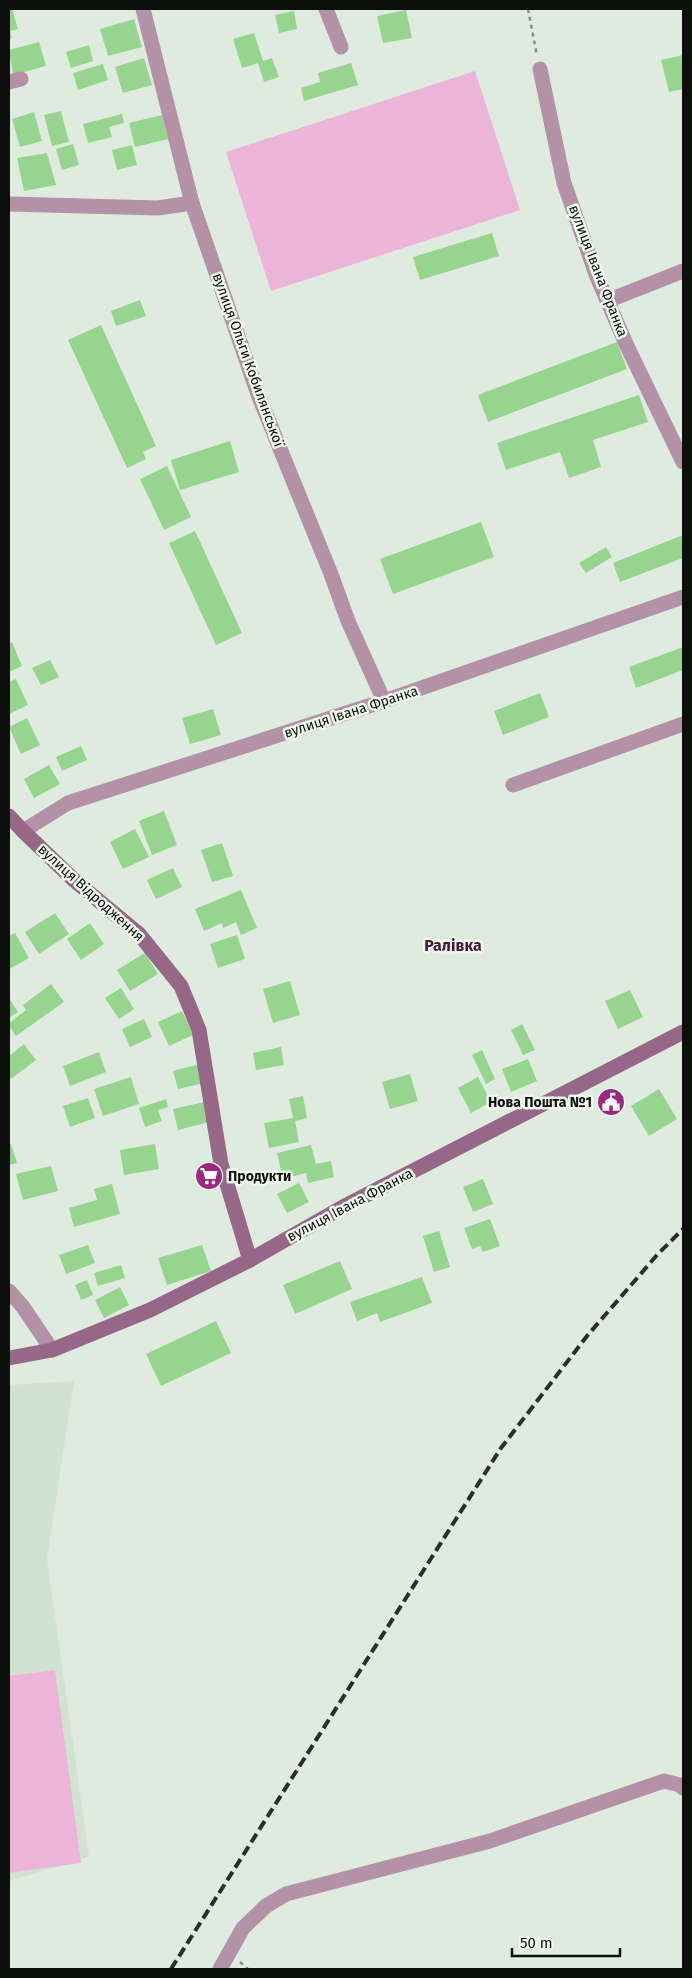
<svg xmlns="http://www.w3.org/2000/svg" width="692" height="1978" viewBox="0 0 692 1978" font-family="'Fira Sans',sans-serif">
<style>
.built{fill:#d2e2d0}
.green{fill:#ecb4d9}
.building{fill:#97d48f}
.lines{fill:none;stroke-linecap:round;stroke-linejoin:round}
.path{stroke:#868d85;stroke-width:2.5;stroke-dasharray:4 4;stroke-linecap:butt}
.street{stroke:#b391a7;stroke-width:15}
.secondary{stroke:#976788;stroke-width:15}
.rail{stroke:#2a2e29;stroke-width:4;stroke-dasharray:10 5;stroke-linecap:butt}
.labels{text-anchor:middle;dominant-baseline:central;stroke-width:5;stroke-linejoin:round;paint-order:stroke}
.street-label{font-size:14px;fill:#0c0f0b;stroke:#eef8ec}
.poi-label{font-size:14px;font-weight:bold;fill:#0c0f0b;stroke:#eef8ec;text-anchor:end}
.quarter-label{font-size:16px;font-weight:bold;fill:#4d153f;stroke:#eef8ec}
</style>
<rect width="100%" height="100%" fill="#e0ebdf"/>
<polygon class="built" points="74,1381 47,1559 89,1857 9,1881 9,1385"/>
<g class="green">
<polygon points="475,71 520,210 271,291 226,152"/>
<polygon points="55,1670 81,1863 9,1873 9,1676"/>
</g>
<g class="building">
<polygon points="12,9 18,29 10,31 12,38 9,39 9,10"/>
<polygon points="406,10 412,38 383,43 377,16"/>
<polygon points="294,11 297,29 279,33 275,15"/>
<polygon points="134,19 142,47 108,56 100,29"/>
<polygon points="254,33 263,61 272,58 279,77 264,82 258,63 242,68 233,39"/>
<polygon points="39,42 46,66 13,75 9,50"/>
<polygon points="89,45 93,61 71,68 66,52"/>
<polygon points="683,55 683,89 669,92 661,60"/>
<polygon points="144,58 152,85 123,93 115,67"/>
<polygon points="351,63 358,85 304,101 301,88 320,82 318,73"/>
<polygon points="103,64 108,80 78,90 73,73"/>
<polygon points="61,111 69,142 52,146 44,115"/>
<polygon points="34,112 42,141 20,147 12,119"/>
<polygon points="122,114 124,123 109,127 112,137 88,143 83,124"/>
<polygon points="162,115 168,139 135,147 129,123"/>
<polygon points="73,144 79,165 62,170 56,149"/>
<polygon points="132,145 137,165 117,170 112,150"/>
<polygon points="47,153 56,185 24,191 17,158"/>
<polygon points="492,233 499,256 420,280 413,257"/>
<polygon points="140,300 146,316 116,326 111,311"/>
<polygon points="101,325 156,446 143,452 146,459 127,468 68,340"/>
<polygon points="617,342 627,369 488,422 478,395"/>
<polygon points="639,395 648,422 593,440 601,467 569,478 560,452 506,470 497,443"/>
<polygon points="230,441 239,472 180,490 171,460"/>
<polygon points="167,466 191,517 164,530 140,479"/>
<polygon points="481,522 494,557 393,594 380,559"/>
<polygon points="195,531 242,633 216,645 169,543"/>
<polygon points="683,535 683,558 620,582 613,563"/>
<polygon points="606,547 612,557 586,573 579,563"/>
<polygon points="12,642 22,666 9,672 9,644"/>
<polygon points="683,647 683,670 636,688 629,667"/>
<polygon points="50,660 59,677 41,685 32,668"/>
<polygon points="16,679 28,705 9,714 9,682"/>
<polygon points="540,693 549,717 503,735 494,711"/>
<polygon points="213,709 221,735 190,744 182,718"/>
<polygon points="27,718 40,745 21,754 9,727"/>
<polygon points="81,746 87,760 62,771 56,757"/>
<polygon points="49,765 60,784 34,798 24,779"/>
<polygon points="164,811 177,845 152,855 139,821"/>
<polygon points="135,829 149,857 123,869 110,842"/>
<polygon points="222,843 233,876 212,882 201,850"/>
<polygon points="173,868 182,887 156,899 147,880"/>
<polygon points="241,890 257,928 241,935 236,922 223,928 222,923 204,931 195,909"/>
<polygon points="55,913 69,934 39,954 25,932"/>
<polygon points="90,923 104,944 81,960 67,939"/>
<polygon points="15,933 29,958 9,969 9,936"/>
<polygon points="237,935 245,959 218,968 210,944"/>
<polygon points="145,953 158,974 130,991 117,970"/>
<polygon points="290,981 300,1015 273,1023 263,989"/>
<polygon points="51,984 64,1002 16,1036 9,1026 9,1023 26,1010 23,1005"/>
<polygon points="121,988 134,1009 119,1019 105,998"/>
<polygon points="630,990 643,1017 618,1029 605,1001"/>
<polygon points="9,998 18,1012 9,1018"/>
<polygon points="182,1011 193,1035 169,1046 158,1022"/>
<polygon points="144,1019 152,1037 130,1047 122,1029"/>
<polygon points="522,1024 535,1050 523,1055 511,1030"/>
<polygon points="24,1044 36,1060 11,1079 9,1075 9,1056"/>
<polygon points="281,1047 284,1065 256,1070 253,1053"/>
<polygon points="482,1050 495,1079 486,1084 472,1055"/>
<polygon points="99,1052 106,1072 70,1086 63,1066"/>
<polygon points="528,1059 537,1081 511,1092 502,1069"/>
<polygon points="200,1064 204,1083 178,1089 173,1071"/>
<polygon points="410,1074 418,1101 390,1109 382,1082"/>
<polygon points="131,1077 139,1104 103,1116 94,1089"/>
<polygon points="478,1077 491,1102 471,1113 458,1088"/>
<polygon points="659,1089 677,1119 649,1136 631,1106"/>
<polygon points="303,1096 307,1118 295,1121 299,1142 269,1148 264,1123 293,1118 289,1099"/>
<polygon points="88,1098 95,1118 70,1127 63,1106"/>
<polygon points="166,1099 168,1107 158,1110 162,1121 145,1127 139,1108"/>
<polygon points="204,1102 209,1122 178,1130 173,1109"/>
<polygon points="11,1144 17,1163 9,1165 9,1145"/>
<polygon points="155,1144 159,1169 124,1175 120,1150"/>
<polygon points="311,1145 316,1164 331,1161 334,1177 308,1183 306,1173 283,1179 277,1153"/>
<polygon points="51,1166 58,1191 23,1200 16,1174"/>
<polygon points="483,1179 493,1204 473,1212 463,1187"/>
<polygon points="299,1183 309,1202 287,1213 277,1194"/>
<polygon points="112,1184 120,1214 74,1227 69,1208 97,1200 94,1189"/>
<polygon points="490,1219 500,1246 483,1252 480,1246 472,1249 464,1228"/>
<polygon points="439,1231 450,1267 434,1272 423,1236"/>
<polygon points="88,1245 95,1263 66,1274 59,1255"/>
<polygon points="202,1245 211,1271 167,1285 158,1258"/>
<polygon points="340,1261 352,1289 295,1314 283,1285"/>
<polygon points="121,1265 125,1278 98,1286 94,1273"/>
<polygon points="422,1277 432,1303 380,1322 377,1313 357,1321 350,1302"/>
<polygon points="87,1280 93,1295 81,1300 75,1285"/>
<polygon points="120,1287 129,1305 104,1318 95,1300"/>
<polygon points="216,1321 231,1353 161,1386 146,1354"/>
</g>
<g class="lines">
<g class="path">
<polyline points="528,9 537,56"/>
<polyline points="240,1962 248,1969"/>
</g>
<g class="street">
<polyline points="143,9 192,203 259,397 331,574 348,621 384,701"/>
<polyline points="326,9 341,47"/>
<polyline points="540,69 564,183 597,277 627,346 683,462"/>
<polyline points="9,82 21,79"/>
<polyline points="9,204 158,208 192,203"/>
<polyline points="607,301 683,271"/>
<polyline points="513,785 683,724"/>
<polyline points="23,831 68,803 384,701 683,597"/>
<polyline points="9,1291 23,1307 52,1350"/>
<polyline points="220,1969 243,1928 266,1906 286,1894 490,1841 664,1781 680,1785 683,1788"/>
</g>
<g class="secondary">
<polyline points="9,816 23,831 75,881 139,934 181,986 199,1030 221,1164 250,1260"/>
<polyline points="9,1358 52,1350 150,1310 250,1260 343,1207 683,1032"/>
</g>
<polyline class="rail" points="171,1969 501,1448 587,1336 657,1255 683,1229"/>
</g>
<defs>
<g id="civic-disc" transform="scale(1.4375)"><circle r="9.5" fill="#9c2681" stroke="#eef8ec"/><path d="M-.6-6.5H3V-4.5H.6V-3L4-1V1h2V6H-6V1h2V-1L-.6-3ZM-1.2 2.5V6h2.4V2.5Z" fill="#fff"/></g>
<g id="supermarket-disc" transform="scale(1.4375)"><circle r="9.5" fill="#9c2681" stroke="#eef8ec"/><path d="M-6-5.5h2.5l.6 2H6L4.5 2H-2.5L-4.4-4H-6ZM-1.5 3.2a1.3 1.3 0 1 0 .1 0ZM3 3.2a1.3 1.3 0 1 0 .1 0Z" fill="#fff"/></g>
</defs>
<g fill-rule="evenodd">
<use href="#civic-disc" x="611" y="1102"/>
<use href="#supermarket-disc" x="209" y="1176"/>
</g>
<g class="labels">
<g class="street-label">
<text transform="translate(598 271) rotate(69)">вулиця Івана Франка</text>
<text transform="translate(248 360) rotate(70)">вулиця Ольги Кобилянської</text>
<text transform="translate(351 712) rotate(-18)">вулиця Івана Франка</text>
<text transform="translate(91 893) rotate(42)">вулиця Відродження</text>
<text transform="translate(350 1205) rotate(-28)">вулиця Івана Франка</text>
</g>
<g class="poi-label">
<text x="592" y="1102">Нова Пошта №1</text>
<text x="228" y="1176" text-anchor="start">Продукти</text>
</g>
<g class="quarter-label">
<text x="453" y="945">Ралівка</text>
</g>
</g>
<rect width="692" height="1978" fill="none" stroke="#0c0f0b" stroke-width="20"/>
<path d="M512 1948v8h108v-8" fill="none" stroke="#0c0f0b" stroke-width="2.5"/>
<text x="520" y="1948" font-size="15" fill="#0c0f0b" stroke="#eef8ec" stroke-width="4" paint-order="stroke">50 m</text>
</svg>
